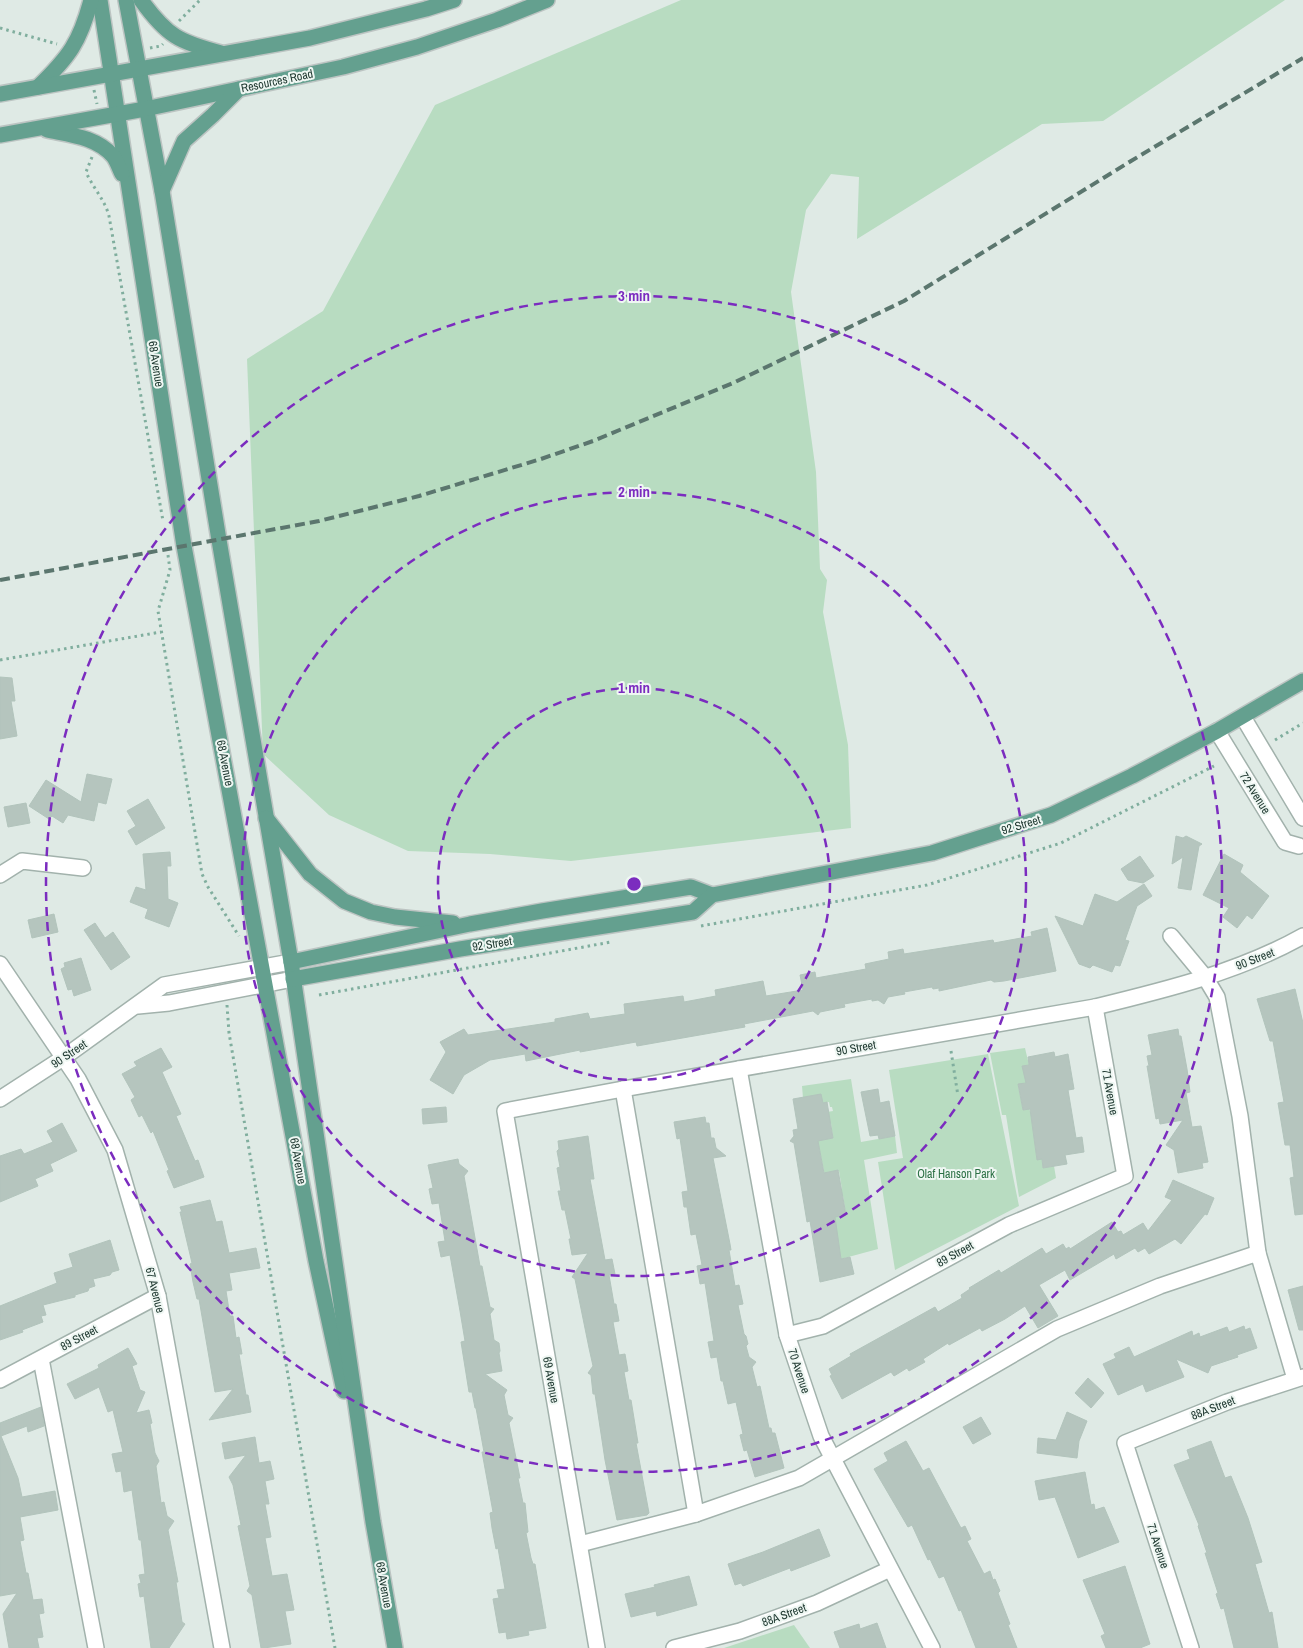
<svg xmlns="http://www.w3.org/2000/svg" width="1303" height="1648" viewBox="0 0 1303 1648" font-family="'Archivo Narrow',sans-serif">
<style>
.green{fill:#b8dcc1}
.building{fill:#b5c5be;stroke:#b2c4bc}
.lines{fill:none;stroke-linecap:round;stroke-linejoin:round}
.minor-casing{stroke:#a2b2ac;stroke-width:18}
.major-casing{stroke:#bcc4c2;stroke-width:18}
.path{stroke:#80ae9e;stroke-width:3;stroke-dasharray:2.5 4;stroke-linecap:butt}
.minor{stroke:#fff;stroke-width:15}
.major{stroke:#64a08f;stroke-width:15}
.rail{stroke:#5b766e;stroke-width:4;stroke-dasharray:10 5;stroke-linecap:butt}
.ring{fill:none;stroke:#7b2cbf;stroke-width:2.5;stroke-dasharray:9 6}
.labels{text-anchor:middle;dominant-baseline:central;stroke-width:4;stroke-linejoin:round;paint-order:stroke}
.street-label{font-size:12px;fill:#203a32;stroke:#eff7f3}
.park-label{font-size:12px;fill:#2b7044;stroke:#eff7f3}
.centre{fill:#7b2cbf;stroke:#eff7f3;stroke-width:2.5}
.ring-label{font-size:15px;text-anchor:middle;font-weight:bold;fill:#7b2cbf;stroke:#eff7f3;stroke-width:4;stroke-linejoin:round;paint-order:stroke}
</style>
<rect width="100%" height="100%" fill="#dfeae5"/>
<g class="green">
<polygon points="681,0 1285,0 1103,121 1042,124 857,239 859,177 831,174 806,210 791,292 816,472 820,569 827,580 823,612 848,745 851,828 571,861 490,854 408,851 329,815 263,754 247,359 323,311 435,105"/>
<polygon points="1025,1048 1029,1065 1022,1066 1032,1082 1018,1085 1023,1110 1029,1109 1031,1113 1037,1159 1042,1159 1043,1168 1054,1166 1056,1178 1019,1197 1006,1115 1002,1115 990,1053"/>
<polygon points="988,1054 1019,1206 895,1270 878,1162 903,1158 889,1070"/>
<polygon points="851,1079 861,1142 895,1136 897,1153 864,1160 878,1249 841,1259 837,1234 821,1236 819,1219 846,1214 843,1196 820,1193 842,1189 839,1171 828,1172 825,1176 819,1147 809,1142 833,1138 831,1123 804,1116 833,1111 832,1107 830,1107 829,1102 823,1103 803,1098 802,1086"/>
<polygon points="794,1625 810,1648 724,1648"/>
</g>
<g class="building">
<polygon points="0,677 12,678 15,701 11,701 17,736 0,739"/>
<polygon points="87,774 112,779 106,804 98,802 94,821 68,815 63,823 52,816 49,819 29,806 46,780 81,802"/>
<polygon points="148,799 165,828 136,845 128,831 136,826 127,811"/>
<polygon points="26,803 30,823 8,827 4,807"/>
<polygon points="1176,836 1183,838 1186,836 1202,844 1199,846 1191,890 1178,888 1183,857 1172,864"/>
<polygon points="170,852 171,866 167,866 168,899 178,903 169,927 145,918 148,909 130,902 136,887 146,890 143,854"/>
<polygon points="1224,854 1243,865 1240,872 1269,896 1252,919 1247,915 1237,928 1223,917 1229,908 1203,895"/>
<polygon points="1140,856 1154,876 1143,883 1128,880 1121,869"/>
<polygon points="1144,884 1152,896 1137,906 1125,940 1129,941 1120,966 1115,965 1112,972 1093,965 1090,968 1079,964 1055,916 1083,926 1095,894 1117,902"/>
<polygon points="54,914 58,932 32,938 28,920"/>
<polygon points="95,923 105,938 113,932 130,957 111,970 84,930"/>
<polygon points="1047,928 1056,971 1004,981 994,982 991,980 939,991 939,988 933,989 932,987 904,992 905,994 888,997 884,1004 878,1000 872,1001 872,999 844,1004 845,1007 820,1012 818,1015 813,1011 744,1024 745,1027 637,1046 636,1042 580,1052 580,1050 526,1061 525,1054 490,1060 464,1075 453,1094 430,1080 446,1052 440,1042 464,1029 468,1035 555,1022 555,1019 588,1013 590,1019 625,1014 624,1004 683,996 684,1002 716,996 715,990 763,981 766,996 803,990 800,975 815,972 816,978 866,969 865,964 889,959 888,952 903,949 904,954 993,940 994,943 1032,936 1031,932"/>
<polygon points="81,958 91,990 74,996 72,989 68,990 61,969 65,967 64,963"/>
<polygon points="1295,989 1303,1023 1303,1214 1295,1215 1290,1178 1294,1177 1290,1145 1285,1145 1278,1103 1284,1102 1273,1041 1270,1041 1257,999"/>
<polygon points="1178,1029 1179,1036 1181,1036 1187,1069 1190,1092 1186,1093 1192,1127 1201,1126 1208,1162 1202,1163 1203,1168 1178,1173 1174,1150 1166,1145 1183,1120 1160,1124 1159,1118 1156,1119 1147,1066 1149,1066 1147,1056 1152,1055 1148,1035"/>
<polygon points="161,1048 172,1067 162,1072 181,1114 176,1116 195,1161 198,1160 204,1177 174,1188 167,1171 169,1170 153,1131 151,1133 142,1115 139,1117 131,1100 135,1097 122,1074 137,1066 134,1062"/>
<polygon points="1054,1052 1055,1057 1068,1054 1074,1089 1068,1090 1076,1138 1082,1137 1084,1152 1065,1155 1067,1164 1043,1168 1042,1159 1037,1160 1030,1109 1023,1110 1018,1084 1026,1083 1022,1066 1029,1065 1028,1057"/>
<polygon points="878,1089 880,1103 889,1101 895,1136 879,1139 878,1135 870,1136 861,1092"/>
<polygon points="821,1094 823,1103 827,1102 833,1138 818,1141 824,1173 838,1170 846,1215 835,1217 841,1259 850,1257 854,1274 820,1282 810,1221 807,1222 794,1143 790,1141 794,1136 793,1130 798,1129 793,1099"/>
<polygon points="446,1107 447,1122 423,1124 422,1109"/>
<polygon points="705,1117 706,1123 709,1123 711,1138 714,1138 716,1148 726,1156 713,1158 730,1244 731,1250 729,1250 735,1286 739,1285 743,1304 738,1305 744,1334 746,1336 748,1344 746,1346 749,1357 756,1362 752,1367 757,1387 760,1386 769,1428 771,1428 772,1433 775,1433 784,1468 755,1477 747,1450 744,1451 740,1435 743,1434 736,1402 728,1404 723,1381 721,1381 717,1357 711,1358 708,1342 714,1341 705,1283 700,1284 697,1266 702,1265 696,1234 691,1235 687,1207 684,1207 682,1192 688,1191 680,1138 677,1139 674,1122"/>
<polygon points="62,1123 77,1151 50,1164 53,1171 35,1179 38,1186 0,1202 0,1156 21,1149 24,1154 53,1142 47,1131"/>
<polygon points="588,1136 594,1179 590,1179 605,1260 612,1259 615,1274 609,1275 614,1304 616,1304 619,1321 613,1322 619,1355 625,1354 628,1371 624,1372 629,1400 631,1400 638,1443 636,1443 649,1513 647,1515 617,1520 605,1460 595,1394 593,1394 591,1375 588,1373 593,1366 589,1348 575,1279 572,1277 588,1253 572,1255 569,1239 571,1239 565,1210 562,1210 558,1191 561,1191 557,1168 560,1167 557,1151 559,1149 558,1141"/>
<polygon points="458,1159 459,1164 468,1171 464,1176 480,1266 482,1266 490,1307 494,1309 490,1314 491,1320 494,1340 499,1343 500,1351 499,1353 502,1371 485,1374 507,1390 504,1395 508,1415 513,1418 509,1423 520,1478 518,1478 523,1503 525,1503 528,1532 526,1533 531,1558 533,1564 535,1564 546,1628 528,1631 529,1635 507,1639 506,1632 499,1633 493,1599 499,1598 497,1590 505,1589 498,1548 496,1549 492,1528 490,1513 493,1512 482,1452 484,1452 476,1408 475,1408 472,1392 469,1392 461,1342 465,1341 460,1311 450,1255 441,1257 438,1242 445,1241 439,1203 432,1204 429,1189 433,1188 428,1165"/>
<polygon points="1173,1180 1214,1198 1207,1215 1205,1214 1181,1244 1175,1239 1149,1254 1145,1248 1138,1252 1135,1248 1116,1259 1114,1254 1070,1280 1065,1270 1039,1285 1058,1316 1038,1328 1025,1306 1005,1319 982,1331 980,1328 949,1345 948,1343 923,1359 925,1362 909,1371 907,1368 894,1376 891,1372 842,1399 830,1376 832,1375 829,1369 851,1356 850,1354 935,1307 938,1312 962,1298 961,1295 970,1289 969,1288 999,1270 1001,1273 1042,1248 1046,1254 1063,1244 1066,1249 1069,1247 1070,1249 1112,1222 1118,1232 1121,1231 1123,1235 1143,1223 1148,1231 1172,1200 1165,1197"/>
<polygon points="210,1200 216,1222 222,1221 229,1253 256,1248 260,1268 229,1273 232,1290 226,1291 230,1316 233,1316 236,1338 239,1337 242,1354 239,1354 246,1395 248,1395 251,1412 209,1420 233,1389 215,1392 199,1299 197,1299 193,1282 190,1264 192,1263 180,1212 182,1212 180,1207"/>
<polygon points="110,1240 119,1270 112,1272 110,1275 93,1279 95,1286 89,1288 88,1291 75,1295 75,1297 43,1305 46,1315 41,1316 43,1322 22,1330 23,1332 0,1340 0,1306 57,1283 54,1273 73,1267 69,1254"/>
<polygon points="1303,1286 1303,1330 1299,1330 1288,1290"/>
<polygon points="1244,1326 1245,1330 1250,1328 1257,1348 1237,1355 1238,1357 1211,1366 1208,1373 1176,1359 1184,1377 1146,1392 1143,1384 1118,1395 1103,1364 1116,1358 1114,1354 1129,1347 1134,1357 1192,1331 1193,1336 1199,1333 1200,1337 1227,1327 1229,1332"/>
<polygon points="128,1348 137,1364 132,1366 140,1390 145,1392 136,1413 149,1410 152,1423 150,1424 155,1453 159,1461 156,1466 161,1503 164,1502 167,1516 174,1521 168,1530 178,1582 176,1582 182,1622 185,1624 169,1648 151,1648 144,1596 140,1597 138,1584 141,1583 139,1575 145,1574 141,1540 139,1540 132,1490 124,1492 121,1471 116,1472 112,1454 123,1452 113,1410 108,1412 99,1387 75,1399 67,1384 99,1368 98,1365"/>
<polygon points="1088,1378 1104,1393 1091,1408 1075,1393"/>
<polygon points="41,1407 44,1426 28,1432 27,1426 1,1436 18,1478 22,1497 55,1491 58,1510 20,1517 24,1540 20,1541 26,1573 28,1573 33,1600 42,1599 44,1613 39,1614 43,1637 37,1638 39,1648 9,1648 3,1614 17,1593 0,1596 0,1423"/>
<polygon points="1067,1412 1087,1421 1079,1441 1077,1458 1037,1453 1038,1438 1056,1440"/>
<polygon points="981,1417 991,1434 973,1444 963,1427"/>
<polygon points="255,1437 259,1463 270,1461 274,1479 265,1481 269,1504 265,1504 271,1537 265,1538 272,1576 287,1574 294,1610 285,1611 291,1644 264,1648 261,1648 252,1595 247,1591 250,1586 238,1526 241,1525 233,1485 229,1477 246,1455 225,1459 222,1443"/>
<polygon points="906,1441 923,1471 929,1468 961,1528 965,1526 971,1539 967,1541 984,1574 990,1571 993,1580 995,1579 1000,1591 998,1593 1010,1624 1008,1625 1017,1648 976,1648 961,1610 959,1611 944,1576 939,1578 930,1559 928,1560 912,1525 908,1527 874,1469 888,1461 884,1453"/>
<polygon points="1211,1441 1225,1478 1231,1476 1248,1518 1262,1562 1255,1564 1269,1613 1272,1612 1278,1648 1234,1648 1224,1608 1221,1609 1216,1594 1218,1593 1205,1553 1207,1553 1198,1526 1199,1525 1174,1465 1190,1459 1187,1450"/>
<polygon points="1085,1472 1091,1505 1094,1504 1095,1510 1104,1507 1119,1542 1078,1558 1055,1497 1039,1500 1035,1481"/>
<polygon points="819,1529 830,1556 791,1571 790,1568 743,1586 741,1583 735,1585 728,1564 763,1552"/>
<polygon points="1125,1566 1150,1644 1140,1648 1106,1648 1101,1636 1105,1634 1083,1580"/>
<polygon points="689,1576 697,1605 657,1616 656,1611 631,1617 625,1594 655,1587 654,1585"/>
<polygon points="877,1623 886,1648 840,1648 834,1632 859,1624 860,1629"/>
</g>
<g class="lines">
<g class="minor-casing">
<g id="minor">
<polyline points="1243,717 1303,818"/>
<polyline points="1217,731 1285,842 1299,846"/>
<polyline points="0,875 22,861 83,868"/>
<polyline points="1171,936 1205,977 1217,997 1240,1116 1258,1253"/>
<polyline points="0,964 78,1079 115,1150 158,1296 222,1648"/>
<polyline points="138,1006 169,1003 293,979"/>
<polyline points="739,1069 787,1335 821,1436 932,1648"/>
<polyline points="623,1089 696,1514"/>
<polyline points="0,1099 63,1058 164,985 291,962"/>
<polyline points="787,1335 823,1326 1009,1225 1125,1176 1095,1007"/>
<polyline points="41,1359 96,1648"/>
<polyline points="0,1380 158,1296"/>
<polyline points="580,1544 696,1514 799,1478 1057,1329 1160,1286 1258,1253 1295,1379"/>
<path d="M597,1648L505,1111L623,1089L1095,1007C1165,990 1239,972 1303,936"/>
<polyline points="674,1648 740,1631 817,1603 890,1569"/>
<polyline points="1191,1648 1125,1443 1227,1402 1303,1377"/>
</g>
</g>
<g class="major-casing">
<g id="major">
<polyline points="100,0 184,546 316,1261 344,1391"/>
<polyline points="126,0 162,191 219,540 291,962 373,1522 395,1648"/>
<path d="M141,0C167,36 179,42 221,53"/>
<path d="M38,87C69,57 80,42 91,0"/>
<polyline points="0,94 310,38 426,9 454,0"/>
<path d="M47,130C71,135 96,137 113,156C117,161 119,168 122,174"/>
<polyline points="0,135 145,109 343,67 417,47 497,20 547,0"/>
<polyline points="162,191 184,141 213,115 239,89"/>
<polyline points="266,818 310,874 344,901 371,912 395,917 453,923"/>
<polyline points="291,962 470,924 542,911 691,887 712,895"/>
<polyline points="293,979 460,949 693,912 712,895 932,853 1051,815 1132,776 1217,731 1303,681"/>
</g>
</g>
<g class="path">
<polyline points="179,21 200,0"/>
<polyline points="0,28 57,44"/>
<polyline points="150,48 161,46 163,44"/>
<polyline points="94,90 97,104"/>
<path d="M92,157L86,172C93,188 105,200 109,216L163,521"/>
<polyline points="168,555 170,570 158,611 202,874 208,887 239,936"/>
<polyline points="0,660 161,632"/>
<polyline points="1275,740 1303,723"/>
<polyline points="701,926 927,885 1061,843 1214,766"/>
<polyline points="319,995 611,942"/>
<polyline points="227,1005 229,1033 335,1648"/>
<polyline points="951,1051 958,1096"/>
</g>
<use href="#minor" class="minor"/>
<use href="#major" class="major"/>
<polyline class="rail" points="0,580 319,521 419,496 541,459 593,441 733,383 904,301 1131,161 1303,58"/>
</g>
<g class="ring">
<circle cx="634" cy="884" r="196"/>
<circle cx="634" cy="884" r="392"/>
<circle cx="634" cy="884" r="588"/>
</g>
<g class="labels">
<g class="street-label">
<text transform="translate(277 81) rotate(-12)">Resources Road</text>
<text transform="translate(156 364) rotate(81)">68 Avenue</text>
<text transform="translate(225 763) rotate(79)">68 Avenue</text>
<text transform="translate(1255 793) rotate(58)">72 Avenue</text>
<text transform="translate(1021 825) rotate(-17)">92 Street</text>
<text transform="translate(492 944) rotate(-9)">92 Street</text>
<text transform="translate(1255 959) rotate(-21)">90 Street</text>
<text transform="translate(856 1048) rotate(-10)">90 Street</text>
<text transform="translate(69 1054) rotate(-34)">90 Street</text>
<text transform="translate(1110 1092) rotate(80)">71 Avenue</text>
<text transform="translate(298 1161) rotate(80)">68 Avenue</text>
<text transform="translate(955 1254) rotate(-29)">89 Street</text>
<text transform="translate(155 1290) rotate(76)">67 Avenue</text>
<text transform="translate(79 1338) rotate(-28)">89 Street</text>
<text transform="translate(799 1371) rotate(72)">70 Avenue</text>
<text transform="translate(551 1380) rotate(80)">69 Avenue</text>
<text transform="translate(1213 1408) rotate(-21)">88A Street</text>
<text transform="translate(1158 1546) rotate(72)">71 Avenue</text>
<text transform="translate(384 1585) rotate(80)">68 Avenue</text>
<text transform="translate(784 1615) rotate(-20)">88A Street</text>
</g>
<g class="park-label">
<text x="956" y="1174">Olaf Hanson Park</text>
</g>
</g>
<circle cx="634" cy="884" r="8" class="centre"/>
<g class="ring-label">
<text x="634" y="301">3 min</text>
<text x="634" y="497">2 min</text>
<text x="634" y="693">1 min</text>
</g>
</svg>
